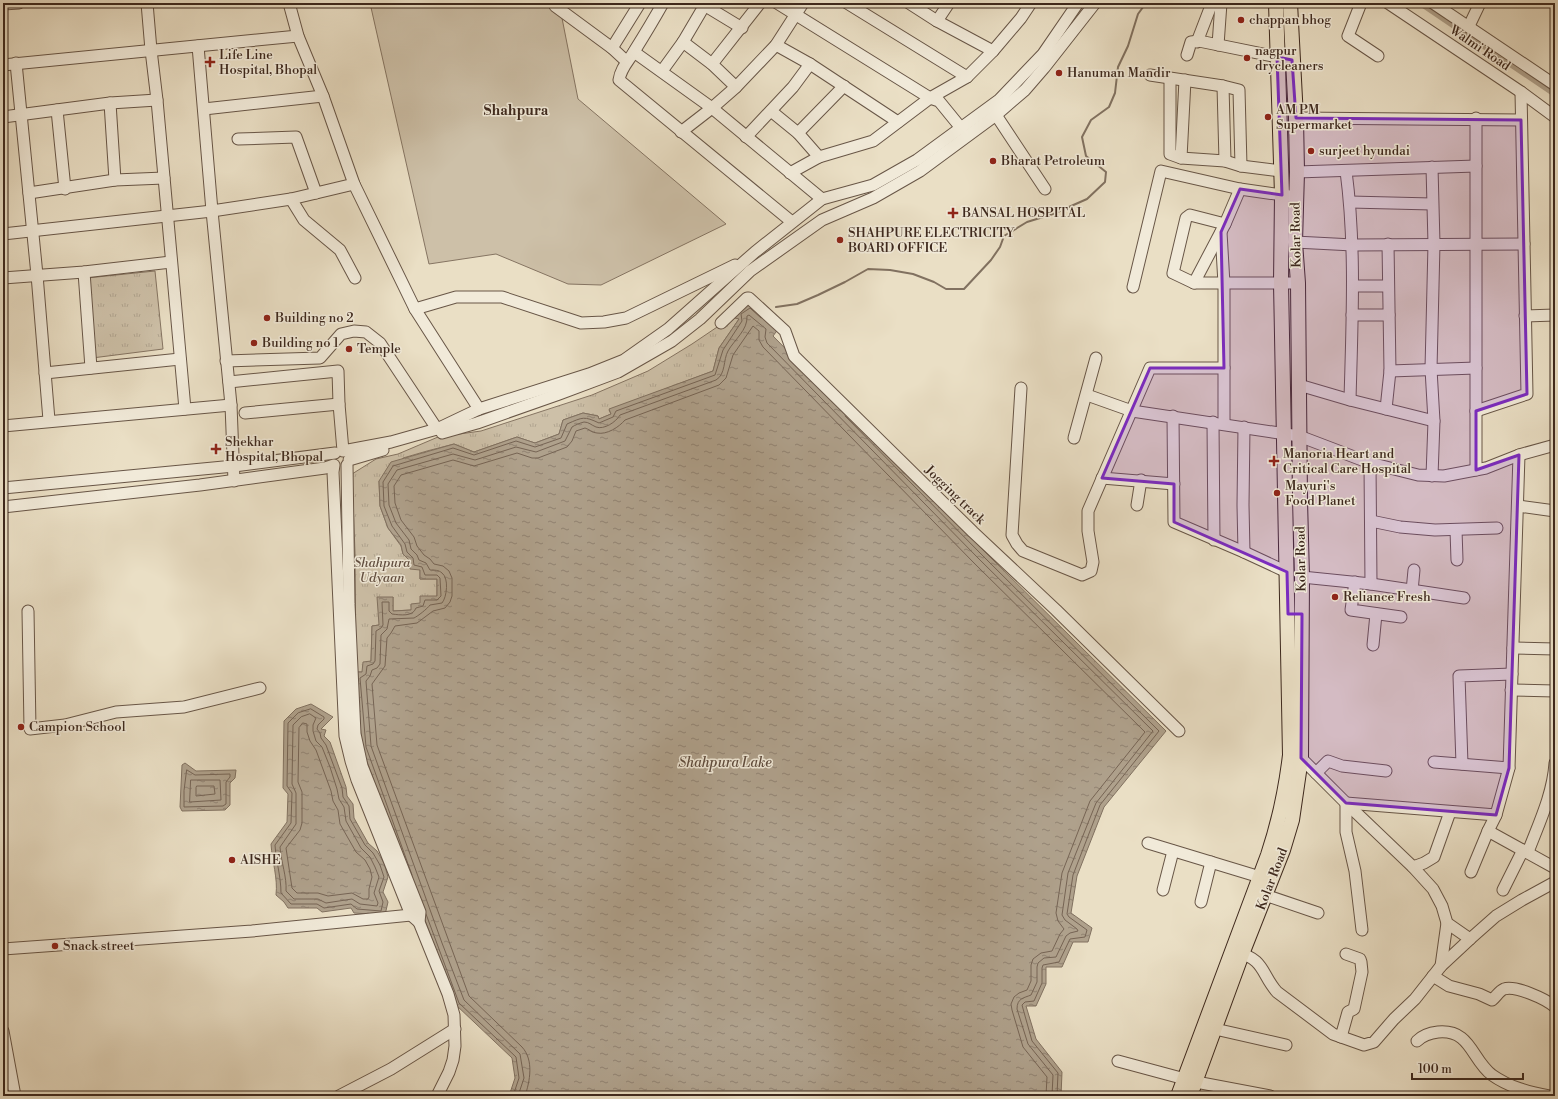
<svg xmlns="http://www.w3.org/2000/svg" width="1558" height="1099" viewBox="0 0 1558 1099" font-family="'Libre Bodoni',serif">
<style>
.grass{fill:#cdc0a8;stroke:#857462}
.park{fill:url(#park-tufts);stroke:#857462}
.water{fill:url(#water-ripples);stroke:#817160}
.lines{fill:none;stroke-linecap:round;stroke-linejoin:round}
.shore{stroke:#766454;stroke-width:1}
.stream{stroke:#817160;stroke-width:2}
.canal{stroke:#afa18c;stroke-width:8}
.minor-casing{stroke:#685647;stroke-width:13}
.major-casing{stroke:#3d281d;stroke-width:16}
.minor{stroke:#f1ead9;stroke-width:11}
.major{stroke:#eadfc5;stroke-width:14}
.marked{fill:#7b2cbf;fill-opacity:0.2;stroke:#7b2cbf;stroke-width:3;stroke-linejoin:round}
.poi-dot{fill:#8f2418;stroke:#f1ead9;stroke-width:1.5}
.labels{text-anchor:middle;dominant-baseline:central;stroke-width:3;stroke-linejoin:round;paint-order:stroke}
.poi-label{font-size:13px;fill:#3d281d;stroke:#f1ead9;text-anchor:start}
.street-label{font-size:13px;fill:#3d281d;stroke:#f1ead9}
.park-label{font-size:13px;font-style:italic;fill:#614e40;stroke:#f1ead9}
.neighbourhood-label{font-size:14px;font-weight:bold;fill:#3d281d;stroke:#f1ead9}
.water-label{font-size:14px;font-style:italic;fill:#5f4c3e;stroke:#f1ead9}
</style>
<defs>
<pattern id="park-tufts" width="24" height="20" patternUnits="userSpaceOnUse"><rect width="24" height="20" fill="#cdc0a8"/><path d="M3 7l-1-3M5 7V3M7 7l1-3M15 17l-1-3M17 17v-4M19 17l1-3" fill="none" stroke="#b1a590"/></pattern>
<pattern id="water-ripples" width="26" height="14" patternUnits="userSpaceOnUse"><rect width="26" height="14" fill="#afa18c"/><path d="M2 4q2-2 4 0t4 0M15 11q2-2 4 0t4 0" fill="none" stroke="#908372"/></pattern>
</defs>
<rect width="100%" height="100%" fill="#eadfc5"/>
<filter id="stains"><feTurbulence type="fractalNoise" baseFrequency=".005" numOctaves="4"/><feColorMatrix values="0 0 0 0 .2 0 0 0 0 .09 0 0 0 0 .02 0 0 0 .5 -.17"/></filter>
<radialGradient id="worn" r=".72"><stop offset=".6" stop-color="#630" stop-opacity="0"/><stop offset="1" stop-color="#630" stop-opacity=".3"/></radialGradient>
<polygon class="grass" points="370,3 559,3 578,99 726,224 601,285 568,284 496,254 429,264"/>
<g class="park">
<polygon points="155,271 163,349 92,358 87,278"/>
<polygon points="732,317 739,319 719,348 713,371 609,410 611,414 599,419 598,416 583,413 563,420 559,434 535,443 517,437 474,452 454,444 427,451 403,458 379,481 380,506 388,528 401,546 403,554 420,570 420,579 437,579 437,596 420,604 411,610 393,611 393,597 379,625 372,626 371,661 362,672 356,672 355,553 352,474 376,459 398,454 438,437 481,431 592,395 648,371 692,344"/>
</g>
<g class="water">
<polygon points="749,302 779,328 773,336 985,552 1166,731 1104,807 1077,876 1071,913 1092,928 1088,942 1073,942 1062,967 1046,967 1046,984 1036,1006 1026,1006 1036,1039 1062,1072 1061,1096 509,1096 515,1078 512,1058 456,1005 362,748 356,672 362,672 363,662 371,661 372,626 379,625 377,597 393,597 393,611 411,610 411,604 420,603 420,596 437,596 437,579 420,579 420,570 410,569 409,560 403,554 401,545 388,528 380,506 379,481 391,462 454,444 474,452 517,437 535,443 559,434 563,420 583,413 598,416 599,419 611,414 609,409 713,371 719,348 739,319 732,317"/>
<path d="M311,704L333,717L321,729L326,730L324,736L330,742L346,787L347,796L353,804L354,818L368,843L377,851L384,863L388,877L383,892L388,902L385,915L354,913L351,908L322,912L317,908H288L284,902L276,895C278,878 272,861 271,844L287,822L288,794L283,788L284,721L296,709Z"/>
<polygon points="185,763 196,771 236,770 235,778 230,783 230,805 225,810 182,811 180,807 182,765"/>
</g>
<g class="lines">
<g class="shore">
<polyline points="845,416 982,555 1159,731 1100,805 1073,875 1067,914 1069,917 1087,930 1085,937 1070,939 1059,962 1043,965 1042,968 1042,983 1034,1001 1025,1002 1022,1005 1032,1041 1058,1073 1057,1096"/>
<path d="M311,709L324,717V719L318,725L317,729L320,733L321,738L326,745L342,788L343,797L349,806L350,819L365,845L373,853L380,865L384,877L379,891L383,902L381,911L357,909L351,904L324,908L317,904H291L281,893C281,877 276,861 275,845L291,823L292,793L287,786L288,723L298,713Z"/>
<path d="M310,714L316,718L313,725V731L316,741L322,747L330,767L337,789L339,799L344,807L346,821L361,848L370,857L375,867L379,877L374,893L378,903L377,906L360,904L352,899L326,903L318,899H294L286,891C287,877 281,862 280,847L296,824V793L292,784L293,725L301,717Z"/>
<polygon points="303,723 307,724 307,732 310,741 316,750 331,791 333,801 338,810 340,824 356,852 365,860 370,869 372,877 369,889 369,897 368,899 363,899 352,893 328,896 318,893 297,893 292,888 286,848 300,830 302,823 302,792 298,782 299,728"/>
<polygon points="187,770 195,775 230,774 230,777 226,782 226,804 223,806 184,807 184,791"/>
<polygon points="191,780 220,780 221,800 190,802"/>
<polygon points="197,786 214,786 215,794 196,796 196,788"/>
<path d="M412,875L366,747L360,678L366,674L367,666L373,664L375,661L376,631L381,628L383,625L382,602H389V611L392,614C400,615 413,617 416,608L423,606L425,600H437L441,596L440,578L437,575H425L422,567L414,565L413,558L407,552L405,544L392,526L384,506L383,482L393,466L453,448L474,455L516,441L535,447L561,438L567,424C583,417 584,416 599,423L613,417L616,411L715,375L723,350L742,321L741,314L750,308L761,318"/>
<polyline points="426,914 459,1003 516,1057 519,1078 513,1096"/>
<path d="M518,1096L524,1078L520,1054L464,1000L442,943L371,746L366,681L370,676L372,670L377,668L380,664L381,635L387,629L389,619L414,618C418,616 427,609 430,605L442,603C447,597 449,578 442,573C439,570 434,570 430,570L426,563L419,560L417,555L411,549L409,540L396,523L389,505L388,484L397,470L453,454L475,460L516,447L536,452L565,441L572,427C575,425 580,423 584,422C589,422 591,425 596,427C604,430 616,422 620,415L716,380C726,374 723,360 728,351C734,340 748,330 747,316L749,315L766,329L765,337L767,343L978,558L1153,731L1096,803L1068,873L1062,915L1065,920L1077,929L1078,931L1070,933L1066,936L1056,957L1044,958L1038,963L1037,967V982L1031,995C1024,998 1017,998 1017,1009L1028,1044L1053,1075L1052,1096"/>
<path d="M525,1096C530,1081 534,1060 522,1047L469,996L377,745L372,684L385,666L387,638L391,633L395,626L417,623L433,611L445,608L450,602L452,596V578L449,571L443,566L434,564L430,559L424,555L417,546L414,537L401,520L395,503L394,486L401,475L453,460L474,466L517,453L532,458H538L567,447L572,441L576,431L585,428C589,429 592,433 597,433C607,435 619,427 625,420L719,385L726,378L733,355L753,326L759,331V340L763,347L974,563L1145,732L1090,801L1062,873L1056,913L1058,921L1064,929L1060,934L1052,951L1041,953L1033,959L1031,965V981L1027,990L1019,993L1014,997L1011,1004L1012,1010L1023,1047L1047,1077L1046,1096"/>
</g>
<polyline class="stream" points="776,307 797,304 818,295 845,282 868,269 890,270 913,274 934,282 946,289 964,289 991,260 1000,247 1004,236 1027,222 1053,214 1087,199 1105,182 1106,172 1086,156 1082,137 1091,120 1109,107 1115,93 1118,67 1128,46 1138,14 1146,3"/>
<polyline class="canal" points="1422,3 1555,93"/>
<g class="minor-casing">
<g id="minor">
<polyline points="147,3 151,50 157,100 185,409"/>
<polyline points="289,3 298,36 323,96 354,184 415,309 479,409"/>
<polyline points="557,3 555,6 612,48 626,61"/>
<path d="M663,3C654,19 645,34 635,50C629,61 621,67 619,80L792,222"/>
<polyline points="777,3 930,98 939,101 961,128"/>
<polyline points="847,3 967,77"/>
<polyline points="909,3 937,21 993,51"/>
<polyline points="1361,3 1348,36 1378,56"/>
<polyline points="1388,3 1521,92 1555,117"/>
<polyline points="1433,3 1555,85"/>
<polyline points="3,4 19,3"/>
<polyline points="704,5 742,28"/>
<polyline points="937,21 949,3"/>
<polyline points="1469,26 1480,3"/>
<polyline points="683,42 712,64 736,87"/>
<polyline points="1197,42 1212,3"/>
<polyline points="776,45 810,64 898,122"/>
<polyline points="1218,45 1221,3"/>
<polyline points="198,46 212,211 231,405 234,481"/>
<polyline points="612,48 640,3"/>
<polyline points="634,52 712,108 822,199"/>
<polyline points="1187,55 1191,42 1199,41 1292,60"/>
<polyline points="16,63 37,275 49,420"/>
<polyline points="712,64 760,3"/>
<polyline points="3,65 298,36"/>
<polyline points="662,71 683,42 706,3"/>
<polyline points="1150,75 1223,86 1239,90 1241,166"/>
<polyline points="1170,78 1170,154 1181,158 1225,161 1241,166 1281,171"/>
<polyline points="1223,86 1225,161"/>
<polyline points="110,103 115,180"/>
<polyline points="204,109 323,96"/>
<polyline points="57,110 65,189"/>
<polyline points="771,111 798,133 819,157"/>
<polyline points="996,115 1045,189"/>
<polyline points="3,117 110,103 157,100"/>
<polyline points="1296,118 1521,120"/>
<polyline points="1476,118 1476,470"/>
<polyline points="681,132 712,108 736,87 776,45 803,3"/>
<polyline points="798,133 844,86"/>
<polyline points="746,137 793,87 810,64"/>
<polyline points="238,139 296,137 316,193"/>
<polyline points="1181,158 1185,80"/>
<path d="M1346,171C1356,247 1352,323 1350,400"/>
<polyline points="1297,172 1476,166"/>
<polyline points="790,173 819,157 873,141 930,98 967,77 993,51 1021,18 1031,3"/>
<polyline points="1240,189 1225,224 1194,283 1298,283"/>
<polyline points="29,193 115,180 164,178"/>
<polyline points="291,199 304,220 340,250 355,278"/>
<polyline points="1350,202 1432,204"/>
<polyline points="1221,232 1224,284 1224,424"/>
<polyline points="3,234 212,211 291,199 354,184"/>
<polyline points="1295,242 1353,245 1524,244"/>
<polyline points="84,272 91,368"/>
<polyline points="3,278 84,272 171,262"/>
<polyline points="1194,283 1173,273 1186,218 1190,215 1225,224"/>
<polyline points="1353,286 1388,286"/>
<polyline points="1133,287 1161,171 1240,189 1296,197"/>
<polyline points="415,309 456,297 502,297 581,323 604,322 626,318 735,265"/>
<polyline points="1352,315 1389,315"/>
<polyline points="1525,316 1555,315"/>
<polyline points="721,323 747,298 749,298 785,331 794,356 973,532 1056,610 1179,731"/>
<polyline points="226,361 320,358 341,334 354,331 366,332 380,343 437,429"/>
<polyline points="1390,371 1476,368"/>
<polyline points="45,373 180,359"/>
<polyline points="229,382 338,371 339,404 343,451 391,442 437,429 479,409 589,374 624,360 668,329 755,252 822,199 873,185 917,160 999,100 1043,54 1078,3"/>
<polyline points="1299,385 1350,400 1434,421"/>
<polyline points="1021,388 1012,535 1017,544 1023,551 1082,575 1091,571 1093,562 1088,531 1088,511 1150,368 1224,368"/>
<polyline points="1087,395 1132,411 1299,436 1370,463 1418,475 1444,476 1486,468 1519,455 1555,445"/>
<polyline points="1386,409 1390,371 1388,244"/>
<polyline points="1476,411 1527,394 1521,92"/>
<polyline points="245,413 339,404"/>
<polyline points="1173,416 1174,522 1244,552 1287,572"/>
<polyline points="1213,422 1214,540"/>
<polyline points="3,426 231,405"/>
<polyline points="1244,427 1243,505 1244,552"/>
<polyline points="442,433 477,423 559,394 618,372 672,341 700,319 750,271 822,220 873,198 920,171 996,115 1025,90 1044,68 1095,3"/>
<polyline points="1074,438 1096,358"/>
<polyline points="349,460 383,450"/>
<polyline points="1370,463 1371,584"/>
<polyline points="347,465 349,604 355,734 362,766 420,912 419,922 448,994 454,1015 455,1046 453,1060 449,1072 437,1096"/>
<polyline points="1432,476 1434,421 1431,369 1434,244 1432,167"/>
<polyline points="1102,478 1174,484"/>
<polyline points="3,488 234,466 335,453"/>
<polyline points="1137,505 1141,480"/>
<polyline points="1518,506 1555,511"/>
<polyline points="3,507 200,485 325,468 334,465 333,472 345,736 351,761 357,780 411,915 419,922"/>
<polyline points="1371,521 1400,527 1435,530 1497,528"/>
<polyline points="1456,530 1457,560"/>
<polyline points="1302,577 1371,584 1464,598"/>
<polyline points="1355,582 1351,610 1401,617"/>
<polyline points="1412,591 1414,570"/>
<polyline points="28,611 30,729 65,725 116,712 184,707 260,688"/>
<polyline points="1373,645 1376,614"/>
<polyline points="1513,648 1555,649"/>
<polyline points="1511,690 1555,691"/>
<polyline points="1301,758 1346,803 1413,867 1433,889 1442,906 1447,923 1470,939"/>
<polyline points="1434,762 1509,768"/>
<polyline points="1462,764 1459,676 1512,674"/>
<polyline points="1316,773 1328,761 1342,766 1386,771"/>
<polyline points="1488,831 1555,868"/>
<polyline points="1148,843 1260,877"/>
<path d="M1528,852C1539,823 1553,794 1555,763"/>
<polyline points="1413,867 1424,863 1434,857 1450,812"/>
<polyline points="1471,872 1488,831 1496,815 1509,768 1519,455"/>
<polyline points="1163,890 1173,851"/>
<polyline points="1503,890 1523,850"/>
<polyline points="1265,895 1318,913"/>
<polyline points="1201,902 1211,862"/>
<polyline points="1362,930 1355,871 1346,832 1346,803 1496,815"/>
<polyline points="3,949 252,931 411,915 417,913"/>
<path d="M1236,952C1265,959 1261,974 1277,992L1333,1034L1364,1045L1374,1042L1394,1019L1415,999L1441,966L1470,939L1496,916L1522,900L1555,882"/>
<polyline points="1441,966 1447,923"/>
<path d="M1433,976L1449,986L1479,994L1492,1000C1496,997 1499,991 1504,989C1515,985 1546,999 1555,1007"/>
<polyline points="1215,1029 1286,1045"/>
<polyline points="3,1031 15,1096"/>
<polyline points="1341,1037 1348,1012 1354,1009 1362,972 1361,962 1360,959 1346,954"/>
<path d="M1417,1041C1423,1035 1429,1033 1438,1032C1471,1029 1471,1059 1492,1075C1509,1087 1528,1092 1549,1096"/>
<polyline points="1118,1061 1196,1082 1270,1096"/>
<polyline points="339,1096 391,1069 455,1029"/>
</g>
</g>
<g class="major-casing">
<g id="major">
<path d="M1178,1096L1268,855C1279,822 1286,789 1290,755L1281,283L1282,195L1276,3"/>
<polyline points="1190,1096 1242,954 1283,850 1292,820 1301,758 1302,577 1300,500 1298,283 1295,242 1297,172 1296,118 1290,3"/>
</g>
</g>
<use href="#minor" class="minor"/>
<use href="#major" class="major"/>
</g>
<path class="marked" d="M1277,57L1292,60L1296,118L1521,120L1527,394L1476,411V470L1519,455L1509,768L1496,815L1346,803L1301,758L1302,614H1288L1287,572L1174,522V484L1102,478L1150,368H1224L1221,232L1240,189L1282,195Z"/>
<g class="poi-dot">
<circle cx="1241" cy="20" r="4"/>
<circle cx="1247" cy="58" r="4"/>
<path d="M208 56h4v4h4v4h-4v4h-4v-4h-4v-4h4z"/>
<circle cx="1059" cy="73" r="4"/>
<circle cx="1268" cy="117" r="4"/>
<circle cx="1311" cy="151" r="4"/>
<circle cx="993" cy="161" r="4"/>
<path d="M951 207h4v4h4v4h-4v4h-4v-4h-4v-4h4z"/>
<circle cx="840" cy="240" r="4"/>
<circle cx="267" cy="318" r="4"/>
<circle cx="254" cy="343" r="4"/>
<circle cx="349" cy="349" r="4"/>
<path d="M214 443h4v4h4v4h-4v4h-4v-4h-4v-4h4z"/>
<path d="M1272 455h4v4h4v4h-4v4h-4v-4h-4v-4h4z"/>
<circle cx="1277" cy="493" r="4"/>
<circle cx="1335" cy="597" r="4"/>
<circle cx="21" cy="727" r="4"/>
<circle cx="232" cy="860" r="4"/>
<circle cx="55" cy="946" r="4"/>
</g>
<g class="labels">
<g class="poi-label">
<text x="1249" y="20">chappan bhog</text>
<text x="1255" y="51">nagpur<tspan x="1255" dy="15">drycleaners</tspan></text>
<text x="219" y="55">Life Line<tspan x="219" dy="15">Hospital, Bhopal</tspan></text>
<text x="1067" y="73">Hanuman Mandir</text>
<text x="1276" y="110">AM PM<tspan x="1276" dy="15">Supermarket</tspan></text>
<text x="1319" y="151">surjeet hyundai</text>
<text x="1001" y="161">Bharat Petroleum</text>
<text x="962" y="213">BANSAL HOSPITAL</text>
<text x="848" y="233">SHAHPURE ELECTRICITY<tspan x="848" dy="15">BOARD OFFICE</tspan></text>
<text x="275" y="318">Building no 2</text>
<text x="262" y="343">Building no 1</text>
<text x="357" y="349">Temple</text>
<text x="225" y="442">Shekhar<tspan x="225" dy="15">Hospital, Bhopal</tspan></text>
<text x="1283" y="454">Manoria Heart and<tspan x="1283" dy="15">Critical Care Hospital</tspan></text>
<text x="1285" y="486">Mayuri's<tspan x="1285" dy="15">Food Planet</tspan></text>
<text x="1343" y="597">Reliance Fresh</text>
<text x="29" y="727">Campion School</text>
<text x="240" y="860">AISHE</text>
<text x="63" y="946">Snack street</text>
</g>
<g class="street-label">
<text transform="translate(1480 48) rotate(34)">Walmi Road</text>
<text transform="translate(1296 235) rotate(-91)">Kolar Road</text>
<text transform="translate(955 495) rotate(44)">Jogging track</text>
<text transform="translate(1301 559) rotate(-91)">Kolar Road</text>
<text transform="translate(1272 879) rotate(-69)">Kolar Road</text>
</g>
<g class="park-label">
<text x="382" y="563">Shahpura<tspan x="382" dy="15">Udyaan</tspan></text>
</g>
<g class="neighbourhood-label">
<text x="516" y="111">Shahpura</text>
</g>
<g class="water-label">
<text x="725" y="763">Shahpura Lake</text>
</g>
</g>
<rect width="1558" height="1099" fill="none" stroke="#eadfc5" stroke-width="16"/>
<rect x="4" y="4" width="1550" height="1091" fill="none" stroke="#3d281d" stroke-width="2"/>
<rect x="8" y="8" width="1542" height="1083" fill="none" stroke="#3d281d"/>
<path d="M1412 1073v6h111v-6" fill="none" stroke="#3d281d" stroke-width="2"/>
<text x="1418" y="1073" font-size="12" fill="#3d281d" stroke="#f1ead9" stroke-width="3" paint-order="stroke">100 m</text>
<rect width="100%" height="100%" filter="url(#stains)"/>
<rect width="100%" height="100%" fill="url(#worn)"/>
</svg>
